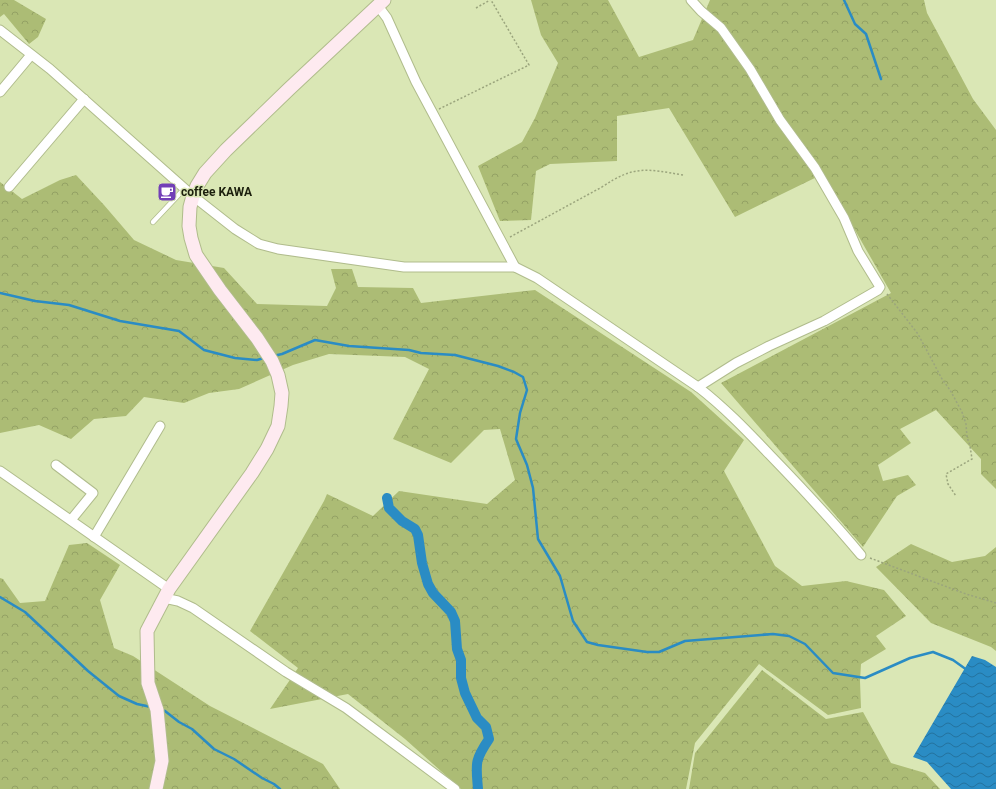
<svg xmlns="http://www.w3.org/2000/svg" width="996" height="789" viewBox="0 0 996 789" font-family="Roboto,sans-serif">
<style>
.forest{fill:url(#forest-crowns)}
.water{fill:url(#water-waves)}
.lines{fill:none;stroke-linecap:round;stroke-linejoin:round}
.stream{stroke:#2a8cc4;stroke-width:2.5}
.canal{stroke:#2a8cc4;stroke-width:10}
.building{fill:#d6cd9c}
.lane-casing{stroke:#b0bc8c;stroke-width:6}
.street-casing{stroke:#b0bc8c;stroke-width:11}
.secondary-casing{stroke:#b0bc8c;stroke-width:15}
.path{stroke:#9ba57d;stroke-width:1.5;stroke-dasharray:2 2;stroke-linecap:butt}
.lane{stroke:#fff;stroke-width:4.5}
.street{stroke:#fff;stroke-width:9}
.secondary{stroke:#feeaf0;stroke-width:13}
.labels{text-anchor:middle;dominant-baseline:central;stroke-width:3;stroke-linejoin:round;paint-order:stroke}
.poi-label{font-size:12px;font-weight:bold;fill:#1c200d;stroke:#dae7b5;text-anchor:start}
</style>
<defs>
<pattern id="forest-crowns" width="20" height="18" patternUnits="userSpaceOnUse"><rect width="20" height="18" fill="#acbc75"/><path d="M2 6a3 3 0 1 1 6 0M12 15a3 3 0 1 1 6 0" fill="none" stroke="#93a164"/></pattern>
<pattern id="water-waves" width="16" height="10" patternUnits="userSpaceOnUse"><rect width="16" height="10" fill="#2a8cc4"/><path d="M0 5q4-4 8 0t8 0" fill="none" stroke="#23729e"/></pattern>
</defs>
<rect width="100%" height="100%" fill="#dae7b5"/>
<g class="forest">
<polygon points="0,0 14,0 46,19 38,37 29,44 4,14 0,17"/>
<polygon points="531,0 608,0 639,57 693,40 710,0 924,0 927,13 973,99 996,130 996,489 981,474 981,459 936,410 900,429 911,443 878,465 883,481 908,475 916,485 897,496 863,547 721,383 891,293 823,174 735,217 669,108 617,116 617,161 550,164 536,171 531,220 500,221 478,166 522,142 535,118 558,63 541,35"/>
<polygon points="76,175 104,205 134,240 176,260 224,268 257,304 327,306 336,288 331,269 352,269 358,287 413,288 421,303 535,290 691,392 744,440 724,471 775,566 802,586 846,581 884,590 906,616 876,636 886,649 861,664 860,681 861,708 828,715 759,664 695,743 686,789 461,789 405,739 348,694 270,709 298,668 250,631 324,501 327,494 373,516 399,491 487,504 515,480 500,429 484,430 451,463 393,439 429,369 405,357 329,354 293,365 239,389 209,393 184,403 144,397 126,416 94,419 71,439 39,425 0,433 0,182 22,199 60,180"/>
<polygon points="87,543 120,565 100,600 114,648 133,656 210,706 323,764 340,789 0,789 0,578 3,579 20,603 45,601 69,545"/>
<polygon points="911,544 952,562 985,556 996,547 996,651 991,647 931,623 876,567"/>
<polygon points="762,670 826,719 863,712 891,763 925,773 940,789 689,789 695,753"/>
</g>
<polygon class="water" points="972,656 985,660 996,667 996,789 951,789 927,762 913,757"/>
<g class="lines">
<g class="stream">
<polyline points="844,0 855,24 866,34 881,79"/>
<polyline points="0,293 35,301 69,305 120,321 179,331 204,350 235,358 257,360 264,358"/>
<polyline points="273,356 282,354 315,340 349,346 409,350 421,353 455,355 498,366 514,372 523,377 527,390 520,413 516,439 527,465 533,488 538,539 560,576 573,621 587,642 598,645 647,652 659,652 685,641 773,634 789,636 805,644 833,673 865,678 910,658 933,652 953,660 967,670"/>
<polyline points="0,597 25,612 88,671 119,696 137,704 151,707"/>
<polyline points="162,710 165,711 179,722 192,729 214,749 234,759 262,778 274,784 280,789"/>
</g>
<path class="canal" d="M387,498L389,508L402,521L415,529L418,535L422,563L428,584L433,593L451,612L455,621L457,649L461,660V678L465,693L477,718L486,727L489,739C474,761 476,764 478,789"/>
</g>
<polygon class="building" points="166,184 175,190 168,200 159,194"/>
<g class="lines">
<g class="lane-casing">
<polyline id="lane" points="153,222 185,188"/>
</g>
<g class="street-casing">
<g id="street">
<polyline points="691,0 701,11 721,28 750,69 780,120 815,168 844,218 858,251 880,287 878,290 824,321 769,346 736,363 698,387"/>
<polyline points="378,6 387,18 416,82 515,267"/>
<path d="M0,30L50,69L193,196L235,229L259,244L278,249L404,267H515L537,278L698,387C724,407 746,430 769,454C800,486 832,520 861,555"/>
<polyline points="0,92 31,55"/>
<polyline points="9,187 84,99"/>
<polyline points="56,465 93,493 71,520"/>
<polyline points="0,471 169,589"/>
<polyline points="94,537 160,426"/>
<polyline points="164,598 178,601 193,608 286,672 346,708 455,789"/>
</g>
</g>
<g class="secondary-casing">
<polyline id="secondary" points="156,789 162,761 157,710 148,683 147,631 169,589 252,473 267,449 278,426 281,406 282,393 278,375 272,361 257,338 220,290 196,255 191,238 189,226 190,207 193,196 197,186 205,173 226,150 289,89 384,0"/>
</g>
<g class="path">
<polyline points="476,8 490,0"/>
<polyline points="439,109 529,65 491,0"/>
<path d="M510,237L602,187C634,165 647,169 683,175"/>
<polyline points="887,294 918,334 942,379 950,390 962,412 966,424 967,437 970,446 972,459 946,474 948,484 956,496"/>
<polyline points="870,558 966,594 996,603"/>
</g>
<use href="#lane" class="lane"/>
<use href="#street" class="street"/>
<use href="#secondary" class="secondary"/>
</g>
<defs>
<g id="cafe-square" transform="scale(1)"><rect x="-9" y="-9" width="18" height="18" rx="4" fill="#723fb7" stroke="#dae7b5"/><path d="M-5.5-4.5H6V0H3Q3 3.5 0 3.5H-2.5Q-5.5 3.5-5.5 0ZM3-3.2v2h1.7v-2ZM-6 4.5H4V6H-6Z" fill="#fff"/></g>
</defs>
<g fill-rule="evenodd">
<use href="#cafe-square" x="167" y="192"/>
</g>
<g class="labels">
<g class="poi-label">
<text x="181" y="192">coffee KAWA</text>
</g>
</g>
</svg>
